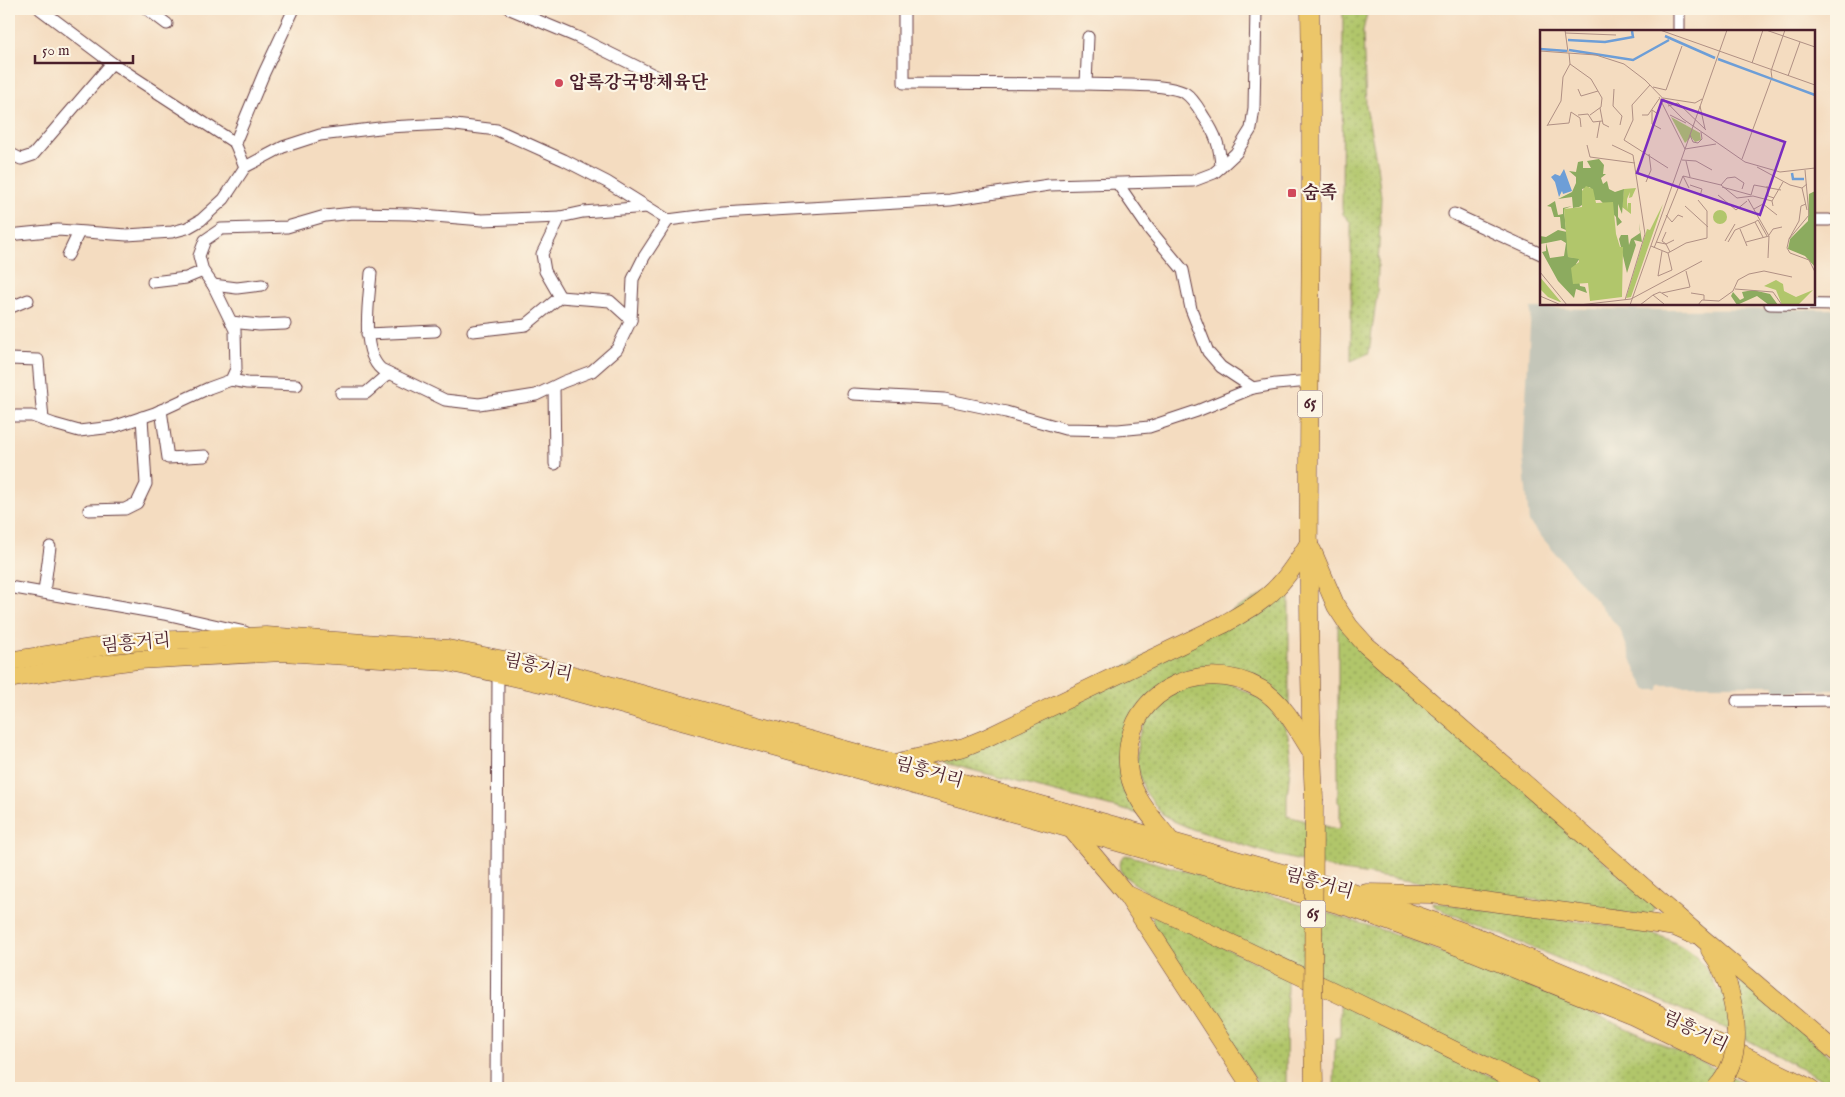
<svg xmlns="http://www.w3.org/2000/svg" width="1845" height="1097" viewBox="0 0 1845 1097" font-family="'IM FELL English','Noto Serif KR',serif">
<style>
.industrial{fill:#c4c6b9}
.grass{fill:url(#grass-dots);stroke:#7e724b}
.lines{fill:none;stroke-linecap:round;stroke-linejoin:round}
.minor-casing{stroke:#643b41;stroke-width:13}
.primary-casing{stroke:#643b41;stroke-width:19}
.minor{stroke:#fff;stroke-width:11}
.primary{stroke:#ecc669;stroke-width:18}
.primary-bridge-casing{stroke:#643b41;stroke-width:19;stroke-linecap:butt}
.primary-bridge{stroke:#ecc669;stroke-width:18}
.poi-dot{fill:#d1495b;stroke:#fcf5e5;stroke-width:2}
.labels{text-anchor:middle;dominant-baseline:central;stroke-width:4.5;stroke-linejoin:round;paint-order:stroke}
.shield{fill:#fcf5e5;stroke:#7f5f63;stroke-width:1}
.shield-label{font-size:16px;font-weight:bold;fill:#4a1f2b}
.poi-label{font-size:18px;font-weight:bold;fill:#4a1f2b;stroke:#fcf5e5;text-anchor:start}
.street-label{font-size:18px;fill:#4a1f2b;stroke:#fcf5e5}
.inset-river{fill:none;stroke:#6d9ed7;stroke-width:2.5}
.inset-road{fill:none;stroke:#b09084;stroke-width:1}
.view{fill:#7b2cbf;fill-opacity:0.15;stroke:#7b2cbf;stroke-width:2.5}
.inset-edge{fill:none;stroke:#4a1f2b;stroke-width:2.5}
</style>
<defs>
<pattern id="grass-dots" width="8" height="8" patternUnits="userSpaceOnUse" patternTransform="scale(1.25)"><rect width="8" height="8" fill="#b1c66b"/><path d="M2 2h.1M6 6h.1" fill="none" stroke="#92a058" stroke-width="1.8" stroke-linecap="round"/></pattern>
</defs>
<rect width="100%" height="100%" fill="#fcf5e5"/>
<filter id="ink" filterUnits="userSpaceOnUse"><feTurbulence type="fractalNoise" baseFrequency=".02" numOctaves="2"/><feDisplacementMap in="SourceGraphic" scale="10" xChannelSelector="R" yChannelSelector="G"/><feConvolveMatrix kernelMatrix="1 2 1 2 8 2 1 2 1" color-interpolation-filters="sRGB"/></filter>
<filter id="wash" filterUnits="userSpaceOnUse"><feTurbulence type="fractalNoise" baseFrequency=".0096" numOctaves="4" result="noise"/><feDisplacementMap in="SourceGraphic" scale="20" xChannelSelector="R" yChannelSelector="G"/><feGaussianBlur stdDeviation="1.12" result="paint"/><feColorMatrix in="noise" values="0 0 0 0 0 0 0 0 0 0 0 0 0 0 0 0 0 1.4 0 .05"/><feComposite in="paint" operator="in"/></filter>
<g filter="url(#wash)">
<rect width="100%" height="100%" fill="#f4dcc0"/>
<polygon class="industrial" points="1531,308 1665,310 1836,309 1836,690 1774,690 1774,685 1659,685 1659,690 1647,690 1636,671 1620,629 1529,522 1523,455"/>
<g class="grass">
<polygon points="1343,9 1368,9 1363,31 1366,106 1377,165 1381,197 1377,294 1369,353 1351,361 1351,223 1343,214 1342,209"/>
<polygon points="1289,581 1289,707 1242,672 1225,668 1207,668 1191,670 1177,675 1162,683 1130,720 1139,814 949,764 944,760"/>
<path d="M1338,624L1654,905C1655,913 1651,915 1643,916L1343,871L1271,854L1192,829L1169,819L1160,812L1144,790L1136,763L1138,738L1149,715L1181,687L1225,681L1265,701L1281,719L1288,735L1291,760L1287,797V816L1337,829L1340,828V804L1338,802Z"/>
<polygon points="1127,855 1250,889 1392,933 1547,993 1700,1061 1752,1088 1543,1088 1346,991 1175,910 1132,882 1123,875 1120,870 1119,864 1123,856"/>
<path d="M1432,902L1643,930C1666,938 1689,946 1704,966C1710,973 1713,983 1718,991L1739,985L1741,981L1836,1061V1087L1723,1027L1437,908L1433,905Z"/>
<polygon points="1155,915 1287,977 1286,1088 1261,1088 1154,930 1152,918"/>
<polygon points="1340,1002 1516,1088 1334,1088 1335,1038 1340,1038"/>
</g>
</g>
<g filter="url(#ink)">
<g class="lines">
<g class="minor-casing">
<g id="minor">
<polyline points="40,9 112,63 235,143 245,167"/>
<polyline points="147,9 167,24"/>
<polyline points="510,9 577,37 658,77"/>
<polyline points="904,9 904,83 1086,84"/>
<polyline points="1679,31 1679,9"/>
<polyline points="235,143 264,73 294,9"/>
<polyline points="9,153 21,159 33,155 112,63"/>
<polyline points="1221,167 1236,153 1251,129 1254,108 1256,9"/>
<polyline points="1118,184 1149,229 1183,270 1191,309 1208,352 1221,367 1253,388"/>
<polyline points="1454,214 1541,254"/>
<polyline points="560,217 542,254 545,271 560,297"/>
<polyline points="1814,220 1829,220"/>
<path d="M9,235L58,230L127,235L172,232L187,228L201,220L224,199L245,167L283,147L320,135L388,127L447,124L497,130L564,160L607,182L668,220L722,213L950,200L1049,185L1193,181L1214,173L1221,167C1220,146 1216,135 1204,117C1199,109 1193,98 1185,93C1167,83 1109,85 1086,84L1088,37"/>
<polyline points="68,255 79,232"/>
<path d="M371,273C369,300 360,350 381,369L445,400L479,404L536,395L563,382L592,371L617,349L631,320L633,279L644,257L668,220"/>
<polyline points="153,282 186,278 203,271"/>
<polyline points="213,285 237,288 262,285"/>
<polyline points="1770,304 1836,305"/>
<polyline points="9,308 28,300"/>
<polyline points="231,322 259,325 285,324"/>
<polyline points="473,331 526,325 560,297 610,301 631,320"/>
<polyline points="367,334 435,331"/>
<polyline points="9,359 38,360 43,420"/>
<polyline points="231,380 247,383 297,385"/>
<polyline points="554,387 555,464"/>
<polyline points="341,393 366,393 389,373"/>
<polyline points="853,394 944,399 1006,412 1065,429 1118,430 1149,427 1197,411 1253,388 1276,384 1310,381"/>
<polyline points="161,410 168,458 205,456"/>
<polyline points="9,416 32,416 54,424 79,431 113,427 155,413 209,388 231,380 236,369 235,330 213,285 203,271 199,256 205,240 221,229 287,227 325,216 353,213 411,214 482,220 560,217 583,212 647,207"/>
<polyline points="89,510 125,509 137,503 146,484 142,417"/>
<polyline points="9,587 170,615 245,632"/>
<polyline points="44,592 50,547"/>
<polyline points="1737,701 1836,700"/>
<polyline points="496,1088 498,674"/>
</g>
</g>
<g class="primary-casing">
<g id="primary">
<path d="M1310,9C1315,272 1302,536 1314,799"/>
<polyline points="1312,550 1336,606 1349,626 1366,645 1702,938 1836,1052"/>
<polyline points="9,661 129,642 266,636 448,649 554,670 893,763 1353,893 1475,936 1640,1005 1810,1088"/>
<polyline points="9,679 66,669 138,660 282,652 448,662 554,686 889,778 1352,908 1473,952 1634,1017 1780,1088"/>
<path d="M899,762L964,747L986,738L1224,624C1243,613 1264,602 1279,585C1291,572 1300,557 1309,543"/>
<polyline points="1072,830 1126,894 1252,1088"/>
<path d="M1173,844C1157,823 1133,799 1129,773C1117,697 1198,653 1261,689C1283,702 1298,730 1311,751"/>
<polyline points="1366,893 1431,894 1649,923 1675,927 1691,934"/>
<polyline points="1126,894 1343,996 1531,1088"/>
<polyline points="1710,950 1718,962 1728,985"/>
<polyline points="1313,1029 1314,1088"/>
</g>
</g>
<use href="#minor" class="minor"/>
<use href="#primary" class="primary"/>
<g class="primary-bridge-casing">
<g id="primary-bridge">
<polyline points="1313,1029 1314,799"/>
<path d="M1716,1088C1743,1059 1738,1020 1728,985"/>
</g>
</g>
<use href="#primary-bridge" class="primary-bridge"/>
</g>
</g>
<g class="poi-dot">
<circle cx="559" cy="83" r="5"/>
<rect x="1287" y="188" width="10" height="10" rx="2.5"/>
</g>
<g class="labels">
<g class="shield">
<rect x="1297.5" y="390.5" width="25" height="27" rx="4"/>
<rect x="1300.5" y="900.5" width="25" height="27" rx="4"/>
</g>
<g class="shield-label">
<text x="1310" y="404">65</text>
<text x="1313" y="914">65</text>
</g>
<g class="poi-label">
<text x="569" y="83">압록강국방체육단</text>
<text x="1302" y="193">숨족</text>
</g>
<g class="street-label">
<text transform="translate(136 644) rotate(-5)">림흥거리</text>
<text transform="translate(538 668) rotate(13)">림흥거리</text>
<text transform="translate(929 773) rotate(16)">림흥거리</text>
<text transform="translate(1319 884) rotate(16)">림흥거리</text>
<text transform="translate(1695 1032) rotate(26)">림흥거리</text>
</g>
</g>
<g transform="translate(1540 30)">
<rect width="275" height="275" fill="#f4dcc0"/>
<path d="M131,87L160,103L161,110L155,112L151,107L145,113ZM96,158L92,167L89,168L90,162L87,169V180L88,173H91V184L82,177L84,159ZM123,174L91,267L86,268L107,199L110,200ZM0,247L21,272H20L8,267L0,259ZM236,250L243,254L244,261L256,267L273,260L258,275H242L236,260L224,256Z" fill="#b1c66b"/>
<path d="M59,129L64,135L63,144H66L61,148L63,154L67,151L69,159L75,162L84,159L82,184L78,174V187L82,192L77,196L76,187L60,170H55L50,157L42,159V175L39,177L33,178L32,167L18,169L32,162L36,153V147L29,141L36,142L38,132L43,131V138H51L47,131ZM275,161V237L265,226L248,219L250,209L268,191L269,164ZM15,171L18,185L23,184V178L32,176L24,179L26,200L21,198L20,187H14L11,177L7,176ZM99,193L102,212L94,210L96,215L87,243L79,209L81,205H88L89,215L91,209L100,203ZM18,200L27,202L28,227L40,228L36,234L40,256L45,257L47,263L36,259L34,268L18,251L2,222L6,221V213L0,214V206L6,207ZM21,210L26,213L24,226L10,228L6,213ZM213,260L230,264L238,275H229L217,266L197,275L191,266L193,262L200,270L204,268L202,262Z" fill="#8cab5f" fill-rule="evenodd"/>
<path d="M46,156L53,159L56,173L73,172L76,204L80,217H83L82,267L50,271L48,253L33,254L31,238L39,232V229L28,227L24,179L42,177V161ZM173 187a7 7 0 1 1 14 0a7 7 0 1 1-14 0Z" fill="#b1c66b"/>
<path d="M24,139L32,161L23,164L22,161L19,167L15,152L11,147L15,144L20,146Z" fill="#6d9ed7"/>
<path class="inset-river" d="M125,6L175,28M28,10L65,12L93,7L92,1M0,19L27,21M29,20L93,30L129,10M178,29L275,65M252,143L253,149H264"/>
<path class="inset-road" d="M25,0L28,22M62,0H85M120,0L275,55M226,0L275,17M25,3L76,5M0,21L56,25L84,34L105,50L143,89L205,132L240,142L275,138M212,33L223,0M30,34L51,49L62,68L61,77L50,85M248,46L260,12M232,48L231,41L245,0M110,55L92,75L93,90L84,110L128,138M113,57L126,60L142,16M38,59L41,66L58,61M74,59L73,76L82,86L80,95M119,67L145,119L176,114M123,68L155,73L162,69M128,76L138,73L166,100M160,76L165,99M60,78L63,94L69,97M118,84L112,80V94L121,99M38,85L48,84L53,92L62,91M102,85H108L119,69M130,85L146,93M8,95L29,93L31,82L40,88L41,97M7,96L21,71L23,47L30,34L29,23M150,105L153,112L158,113L162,109L161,102M57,108L60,91M47,115L50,127L95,133M72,115L93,125L105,204L85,270M202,129L231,50M142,130L156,131L172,140M146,131L150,147M217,137L250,155L262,158M265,140L269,185L249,209L247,218L250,223L269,230L275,242M106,152L111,140L109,124M150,155L162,159L160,166M181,155L187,148L195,147L204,153L202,159M227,156L228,166L234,168M182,157L211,165L214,155L241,160M149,158L143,146L181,155L197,168L213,166L232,171L233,176M178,165L196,180L207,171M208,169L229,206L228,228M232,171L243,152M145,176L168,197M214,179L223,174L237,185M267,180L262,158L267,154M126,185L132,192L138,185L143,187M215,192L218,190L227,206M215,192L223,207M200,199L207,216M229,205L233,199L242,197M249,209L259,191L261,176L266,174M185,211L195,194M116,212L126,214L122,211L126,202M188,212L195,200L215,192M206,212L229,206M111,216L128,223L146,213L167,208V181L158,170M114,218L143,146M122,221L118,246L132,240L128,223M130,222L126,214L134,210M0,242L27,275M195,259L233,262L242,275M122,263L150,257L146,241M151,263L164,265V270M0,266L21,275M124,274L113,265L120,262L128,267M39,275L91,269L162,231M90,275L187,0M100,275L113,265M158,275L162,270L179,271L193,261L198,250L209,244L224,241L252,247"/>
<path class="view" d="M122,70L245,112L220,185L97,143Z"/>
<rect width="275" height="275" class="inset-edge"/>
</g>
<rect width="1845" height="1097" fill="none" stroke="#fcf5e5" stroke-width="30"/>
<path d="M35 55v8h98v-8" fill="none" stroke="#4a1f2b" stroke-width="2.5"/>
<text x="42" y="55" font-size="15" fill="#4a1f2b" stroke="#fcf5e5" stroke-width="4" paint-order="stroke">50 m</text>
</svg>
